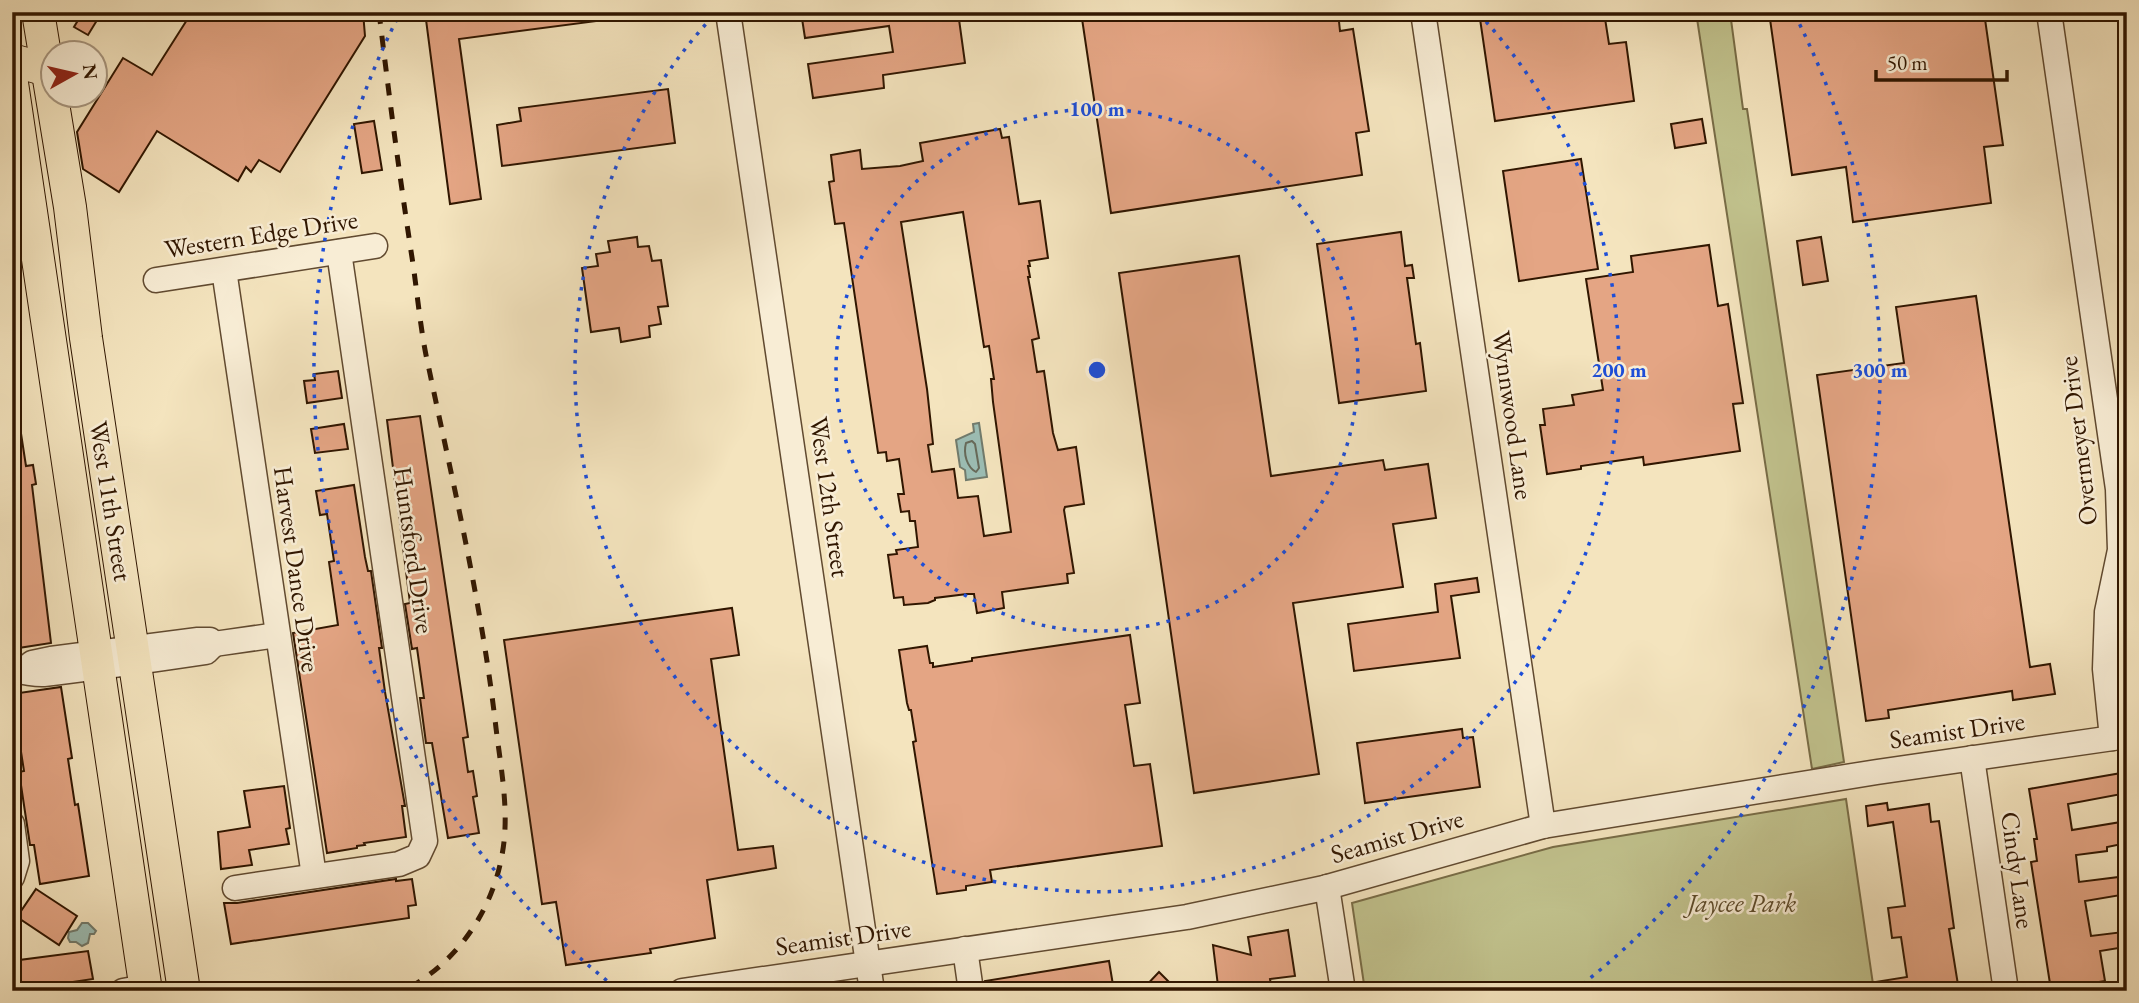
<svg xmlns="http://www.w3.org/2000/svg" width="2139" height="1003" viewBox="0 0 2139 1003" font-family="'EB Garamond',serif">
<style>
.green{fill:#c1c28d;stroke:#786c46;stroke-width:2}
.water{fill:#9cbeb5;stroke:#717b6d;stroke-width:2}
.lines{fill:none;stroke-linecap:round;stroke-linejoin:round}
.shore{stroke:#666a5a;stroke-width:2}
.building{fill:#e4a584;stroke:#301600;stroke-width:2;fill-rule:evenodd}
.minor-casing{stroke:#614a30;stroke-width:27}
.major-casing{stroke:#301600;stroke-width:34}
.minor{stroke:#f8edd5;stroke-width:24}
.major{stroke:#f4e4be;stroke-width:32}
.rail{stroke:#301600;stroke-width:5;stroke-dasharray:12 12;stroke-linecap:butt}
.ring{fill:none;stroke:#1d4ed8;stroke-width:3.5;stroke-dasharray:3.5 7}
.labels{text-anchor:middle;dominant-baseline:central;stroke-width:5;stroke-linejoin:round;paint-order:stroke}
.street-label{font-size:26px;fill:#301600;stroke:#f8edd5}
.park-label{font-size:26px;font-style:italic;fill:#5c4a2a;stroke:#f8edd5}
.centre{fill:#1d4ed8;stroke:#f8edd5;stroke-width:3.5}
.ring-label{font-size:21px;text-anchor:middle;font-weight:bold;fill:#1d4ed8;stroke:#f8edd5;stroke-width:5;stroke-linejoin:round;paint-order:stroke}
</style>
<rect width="100%" height="100%" fill="#f4e4be"/>
<filter id="stains"><feTurbulence type="fractalNoise" baseFrequency=".00286" numOctaves="4"/><feColorMatrix values="0 0 0 0 .2 0 0 0 0 .09 0 0 0 0 .02 0 0 0 .5 -.17"/></filter>
<radialGradient id="worn" r=".72"><stop offset=".6" stop-color="#630" stop-opacity="0"/><stop offset="1" stop-color="#630" stop-opacity=".3"/></radialGradient>
<g class="green">
<polygon points="1696,12 1730,12 1743,109 1747,109 1844,762 1812,769"/>
<polygon points="12,219 19,268 12,272"/>
<polygon points="1846,799 1874,991 1365,991 1352,903 1553,847"/>
</g>
<g class="water">
<polygon points="979,423 987,477 966,480 965,470 960,467 956,440 974,432 973,424"/>
<polygon points="82,923 88,923 96,931 94,934 90,934 88,943 82,946 76,942 70,942 68,938 69,932 77,930"/>
</g>
<g class="lines">
<path class="shore" d="M972,441L975,444L979,468L976,472C967,467 963,454 966,443Z"/>
</g>
<g class="building">
<polygon points="83,12 102,12 88,35 74,27"/>
<polygon points="192,12 363,12 365,36 280,172 259,160 251,172 246,167 238,181 157,131 119,192 83,169 77,132 123,58 152,75"/>
<polygon points="425,12 596,12 597,21 459,39 481,199 450,204"/>
<polygon points="801,12 958,12 965,63 883,75 884,88 813,98 808,64 893,52 889,26 805,38"/>
<polygon points="1081,12 1338,12 1340,31 1353,29 1369,131 1356,133 1362,175 1111,213"/>
<polygon points="1479,12 1604,12 1609,44 1626,42 1634,101 1495,121"/>
<polygon points="1769,12 1984,12 2003,145 1984,147 1991,203 1853,222 1846,167 1792,175"/>
<polygon points="668,89 675,143 502,166 497,125 521,121 519,108"/>
<polygon points="1702,119 1706,143 1675,148 1671,124"/>
<polygon points="374,121 382,170 362,173 354,124"/>
<path d="M1000,129L1002,138L1009,137L1019,204L1040,201L1048,258L1029,261L1030,266H1028L1030,277H1028L1039,338L1032,340L1037,372L1044,371L1053,433L1058,450L1076,447L1084,504L1065,507L1064,510L1074,573L1067,574L1068,583L1002,592L1004,608L977,613L974,594H967L935,598V600L928,603L904,605L903,597L894,598L888,555L897,554L896,550L918,547L915,521H910L909,511L901,512L898,494H904L899,459L887,461L886,452L878,453L844,223L835,224L829,182L834,181L831,155L860,150L862,169L900,166L923,161L920,143ZM963,212L984,347L989,346L994,379H991L993,402L1011,532L984,536L978,496L958,498L954,469L932,472L928,445L933,444L927,389L901,222Z"/>
<polygon points="1581,159 1598,269 1519,281 1503,171"/>
<polygon points="1401,232 1405,266 1412,265 1414,278 1407,278 1416,344 1420,343 1426,391 1339,403 1317,244"/>
<polygon points="637,237 638,247 649,246 652,261 661,260 668,306 658,307 661,324 649,326 650,337 621,342 619,328 591,332 582,268 598,266 596,254 610,252 608,241"/>
<polygon points="1821,237 1828,281 1803,285 1797,241"/>
<polygon points="1709,245 1718,306 1728,304 1743,403 1733,404 1740,451 1644,465 1643,457 1581,466 1581,469 1547,474 1540,425 1545,425 1543,409 1574,405 1572,395 1603,390 1586,279 1633,272 1631,256"/>
<polygon points="1239,256 1271,476 1383,460 1385,470 1428,464 1436,518 1393,524 1403,587 1293,603 1319,774 1194,793 1119,273"/>
<polygon points="1976,296 2030,667 2050,664 2055,694 2013,700 2012,691 1888,710 1889,718 1866,721 1817,375 1904,363 1896,307"/>
<polygon points="338,371 342,398 307,403 304,381 315,380 314,374"/>
<polygon points="420,416 468,737 463,738 468,772 473,771 477,796 473,797 479,833 448,838 432,743 426,743 420,698 424,698 417,648 412,649 405,604 410,603 387,420"/>
<polygon points="344,424 348,449 315,453 311,429"/>
<polygon points="12,427 20,427 26,466 33,465 36,484 32,485 51,643 12,649"/>
<polygon points="354,485 365,557 368,571 371,571 382,648 379,648 385,692 405,806 402,806 406,837 364,843 365,845 357,846 357,848 327,853 293,633 338,625 329,562 334,561 327,514 320,515 316,491"/>
<polygon points="1477,578 1479,592 1451,596 1460,658 1354,671 1348,624 1438,612 1435,584"/>
<polygon points="732,608 739,655 711,659 738,850 773,846 776,868 707,880 715,938 650,949 651,953 566,965 556,902 542,904 504,640"/>
<polygon points="1130,635 1140,703 1125,705 1134,766 1150,764 1162,846 990,870 992,882 966,886 966,890 937,894 913,742 916,741 911,710 909,710 907,703 899,650 927,646 930,663 933,663 933,667 972,661 972,658"/>
<polygon points="61,687 72,758 68,759 75,805 78,804 89,876 40,884 34,845 30,845 19,772 24,771 12,694"/>
<polygon points="1462,729 1463,738 1473,737 1480,787 1365,803 1357,743"/>
<polygon points="2127,772 2127,793 2068,804 2072,830 2127,821 2127,843 2107,847 2107,851 2076,855 2079,882 2127,876 2127,894 2085,901 2091,936 2123,932 2125,947 2100,951 2105,981 2051,990 2031,862 2037,861 2034,839 2037,839 2029,789"/>
<polygon points="284,786 290,828 286,829 289,844 249,850 252,865 221,869 218,832 250,827 244,791"/>
<polygon points="1887,803 1888,810 1929,804 1931,822 1939,821 1954,928 1949,929 1959,991 1870,991 1869,983 1907,977 1901,937 1892,938 1888,908 1905,906 1893,822 1868,826 1866,806"/>
<polygon points="396,879 396,881 412,879 416,905 408,906 409,918 231,944 224,903 237,903"/>
<polygon points="36,889 77,916 59,945 17,917"/>
<polygon points="1288,930 1295,976 1270,979 1272,991 1229,991 1228,985 1218,986 1213,945 1251,955 1248,937"/>
<polygon points="88,951 93,979 12,991 12,961"/>
<polygon points="1109,961 1114,991 986,991 985,981"/>
<polygon points="1159,972 1178,991 1141,991"/>
</g>
<g class="lines">
<g class="minor-casing">
<g id="minor">
<polyline points="728,12 872,991"/>
<polyline points="1423,12 1543,826"/>
<polyline points="2049,12 2118,489 2120,550 2107,612 2105,669 2112,738"/>
<polyline points="224,270 314,876"/>
<polyline points="156,280 375,246"/>
<polyline points="214,644 277,635"/>
<path d="M12,672C23,670 33,675 44,674C98,668 152,660 206,652L214,644L210,640H198L51,659L32,663L22,671"/>
<polyline points="1972,758 2006,991"/>
<polyline points="12,824 17,861 12,877"/>
<polyline points="1327,887 1343,991"/>
<polyline points="235,888 399,864 418,856 425,841 339,252"/>
<polyline points="965,949 971,991"/>
<polyline points="123,991 145,987"/>
<polyline points="682,991 1187,917 1324,888 1543,826 1877,772 2127,736"/>
</g>
</g>
<g class="major-casing">
<g id="major">
<polyline points="38,12 70,207 86,338 184,991"/>
<polyline points="12,60 47,70"/>
<polyline points="12,83 146,991"/>
</g>
</g>
<use href="#minor" class="minor"/>
<use href="#major" class="major"/>
<path class="rail" d="M379,12C389,96 400,180 413,264C418,299 421,335 429,369C454,488 482,606 496,728C501,769 510,814 502,855C492,912 456,964 403,991"/>
</g>
<g class="ring">
<circle cx="1097" cy="370" r="261"/>
<path d="M1479 14A522 522 0 1 1 715 14"/>
<path d="M615 987A783 783 0 0 1 399 15M1795 15A783 783 0 0 1 1579 987"/>
</g>
<g class="labels">
<g class="street-label">
<text transform="translate(261 234) rotate(-9)">Western Edge Drive</text>
<text transform="translate(1513 415) rotate(82)">Wynnwood Lane</text>
<text transform="translate(2078 441) rotate(-97)">Overmeyer Drive</text>
<text transform="translate(830 497) rotate(82)">West 12th Street</text>
<text transform="translate(111 501) rotate(81)">West 11th Street</text>
<text transform="translate(414 550) rotate(82)">Huntsford Drive</text>
<text transform="translate(297 569) rotate(82)">Harvest Dance Drive</text>
<text transform="translate(1957 730) rotate(-8)">Seamist Drive</text>
<text transform="translate(1397 836) rotate(-16)">Seamist Drive</text>
<text transform="translate(2018 870) rotate(82)">Cindy Lane</text>
<text transform="translate(843 937) rotate(-8)">Seamist Drive</text>
</g>
<g class="park-label">
<text x="1742" y="903">Jaycee Park</text>
</g>
</g>
<circle cx="1097" cy="370" r="10" class="centre"/>
<g class="ring-label">
<text x="1097" y="116">100 m</text>
<text x="1619" y="377">200 m</text>
<text x="1880" y="377">300 m</text>
</g>
<rect width="2139" height="1003" fill="none" stroke="#f4e4be" stroke-width="42"/>
<rect x="14" y="14" width="2111" height="975" fill="none" stroke="#301600" stroke-width="3.5"/>
<rect x="21" y="21" width="2097" height="961" fill="none" stroke="#301600" stroke-width="2"/>
<g transform="translate(74 74) rotate(82)"><circle r="33" fill="#f8edd5" stroke="#a89780" stroke-width="2"/>
<path d="M0-5L12 26L0 18L-12 26Z" fill="#8f2418"/>
<text y="-10" font-size="19" font-weight="bold" text-anchor="middle" fill="#301600">N</text>
</g>
<path d="M1876 70v10h131v-10" fill="none" stroke="#301600" stroke-width="3.5"/>
<text x="1887" y="70" font-size="21" fill="#301600" stroke="#f8edd5" stroke-width="5" paint-order="stroke">50 m</text>
<rect width="100%" height="100%" filter="url(#stains)"/>
<rect width="100%" height="100%" fill="url(#worn)"/>
</svg>
